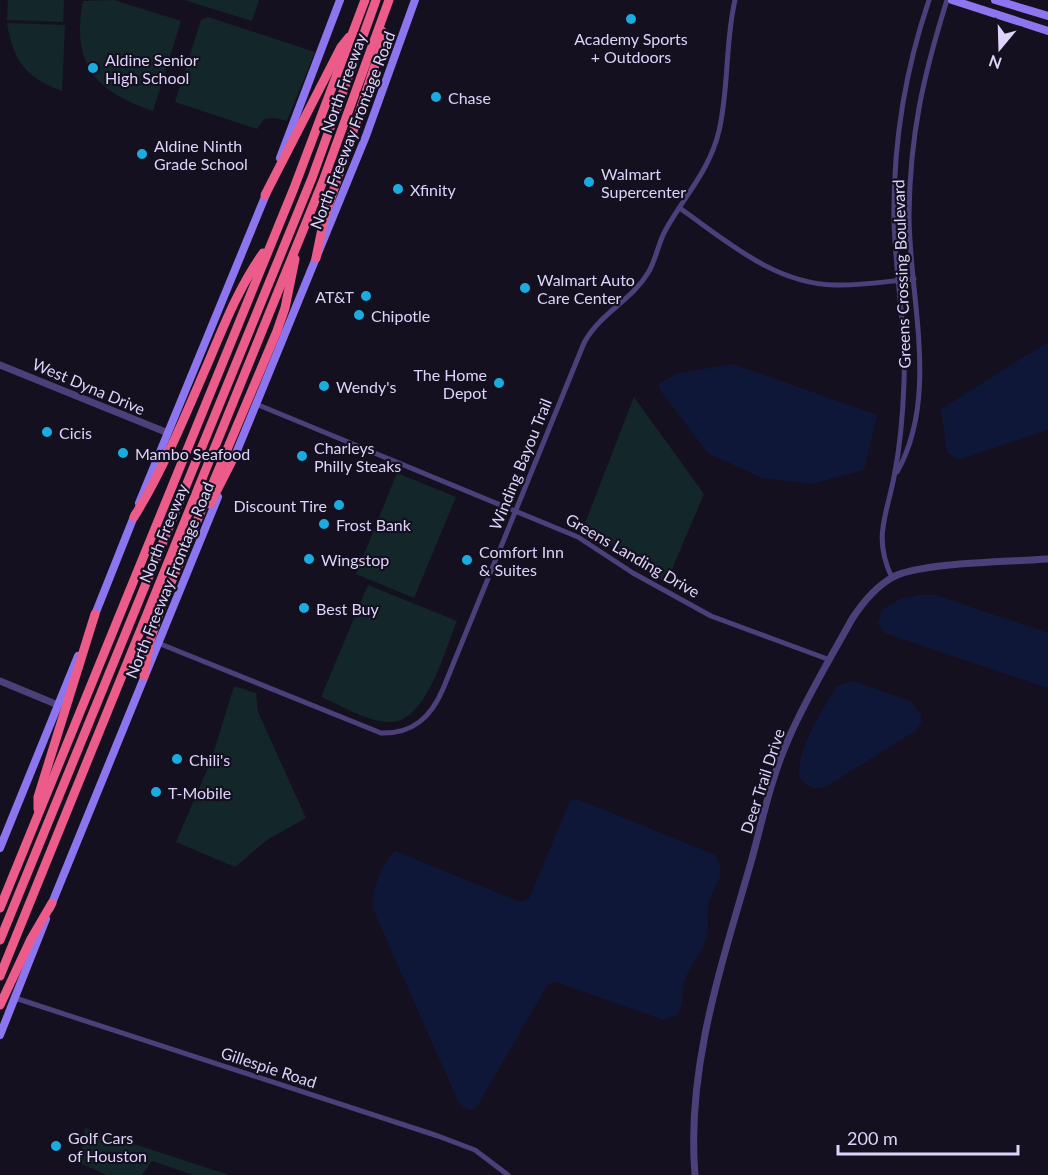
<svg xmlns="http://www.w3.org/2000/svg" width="1048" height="1175" viewBox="0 0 1048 1175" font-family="Lato,sans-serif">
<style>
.green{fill:#132629}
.water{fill:#0f1739}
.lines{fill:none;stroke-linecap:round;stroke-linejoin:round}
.minor{stroke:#4b4079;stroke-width:5}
.tertiary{stroke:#4b4079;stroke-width:7}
.secondary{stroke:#8c75ef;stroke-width:8}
.motorway{stroke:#ec5c8a;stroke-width:9}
.poi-dot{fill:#1aacdf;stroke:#151020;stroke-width:2}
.labels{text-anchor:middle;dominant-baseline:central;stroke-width:4.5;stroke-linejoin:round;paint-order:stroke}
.poi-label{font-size:16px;fill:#ded3fa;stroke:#151020;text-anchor:start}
.street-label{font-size:16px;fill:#ded3fa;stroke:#151020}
</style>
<rect width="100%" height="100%" fill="#151020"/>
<g class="green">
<polygon points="8,0 64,0 63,22 7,20"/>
<path d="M114,0L181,21L153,111C95,92 71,63 83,1Z"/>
<polygon points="184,0 259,0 252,21"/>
<polygon points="208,17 315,52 287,121 275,118 264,119 257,129 175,102 201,20"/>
<path d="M7,23L65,25L62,91C26,78 13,61 7,23Z"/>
<polygon points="634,397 704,494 666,583 584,526"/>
<polygon points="397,473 456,497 414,598 356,574"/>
<path d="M368,585L457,621C445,649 427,721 391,722C369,723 341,705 321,697Z"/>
<polygon points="234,686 256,693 258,712 306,818 267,840 235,867 176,842 211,761"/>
<polygon points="85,1128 229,1175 193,1175 152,1161 142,1175 106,1175 80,1163"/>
</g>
<g class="water">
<polygon points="1048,342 1048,430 958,460 947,452 941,409"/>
<polygon points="733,364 877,415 864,470 811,484 762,478 708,453 660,390 659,384 676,374"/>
<polygon points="919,595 935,595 1048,633 1048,688 885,633 878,623 882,610 900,599"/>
<path d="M853,681L910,701L921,715V723L915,731L824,788H812L799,778C798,746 821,713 837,686Z"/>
<path d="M577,799L715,855C728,879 715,880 709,902C706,912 709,924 707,934C704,952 690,964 685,980C680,995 686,999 677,1015L664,1020L556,982L548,984L476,1108L470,1110L462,1107L458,1101L373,909C370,893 383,861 395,851L520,902L529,899L570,801Z"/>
</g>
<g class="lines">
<g class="minor">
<path d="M681,209C728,242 775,284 835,285C861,286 888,281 914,279"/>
<polyline points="256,404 578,537 633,573 711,616 830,660"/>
<path d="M897,472C940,396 909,297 909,215C910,134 923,77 947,0"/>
<path d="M892,578C873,537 886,518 894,477C900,447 903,413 904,382C906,327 895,273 894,219C893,144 905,71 929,0"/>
<path d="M158,643L381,733C413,734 431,717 443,689L584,343C600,313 631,301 648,273C656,260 658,244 665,231C684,196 709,172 719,131C729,88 725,43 735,0"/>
<polyline points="15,998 438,1136 475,1150 508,1175"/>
</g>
<g class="tertiary">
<polyline points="0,365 168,433"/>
<polyline points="0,681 58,705"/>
<path d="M695,1175C686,1068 722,964 751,862C762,822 771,778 788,740C806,698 830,659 852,619C863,602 875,587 893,577C923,562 1011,562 1048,559"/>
</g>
<g class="secondary">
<polyline points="952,0 1048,31"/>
<polyline points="995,0 1048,16"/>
<polyline points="280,158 340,0"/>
<polyline points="234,458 366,136 415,0"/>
<polyline points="139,503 267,192"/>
<polyline points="94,617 135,514"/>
<polyline points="0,848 78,656"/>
<polyline points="50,908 218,497"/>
<polyline points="0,1035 46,919"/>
</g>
<g class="motorway">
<polyline points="265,195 341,47 349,37"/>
<polyline points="316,258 324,219 381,47 382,31"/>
<polyline points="210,504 235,455"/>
<path d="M134,517C164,468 185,416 208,363C224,325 239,287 263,253"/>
<polyline points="144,676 150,641 162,604 277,331 285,308 295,259"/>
<polyline points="38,809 38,797 95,614"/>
<polyline points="0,908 294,188 365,0"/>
<polyline points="0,940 312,178 376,0"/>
<polyline points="0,976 323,181 389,0"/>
<polyline points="0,1005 31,939 52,903"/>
</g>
</g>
<g class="poi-dot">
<circle cx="631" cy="19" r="6"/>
<circle cx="93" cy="68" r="6"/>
<circle cx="436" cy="97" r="6"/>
<circle cx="142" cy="154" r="6"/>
<circle cx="589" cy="182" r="6"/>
<circle cx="398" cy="189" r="6"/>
<circle cx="525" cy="288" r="6"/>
<circle cx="366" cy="296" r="6"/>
<circle cx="359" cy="315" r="6"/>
<circle cx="499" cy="383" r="6"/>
<circle cx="324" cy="386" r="6"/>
<circle cx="47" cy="432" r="6"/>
<circle cx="123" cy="453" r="6"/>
<circle cx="302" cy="456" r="6"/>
<circle cx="339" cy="505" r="6"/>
<circle cx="324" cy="524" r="6"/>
<circle cx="309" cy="559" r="6"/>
<circle cx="467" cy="560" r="6"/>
<circle cx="304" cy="608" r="6"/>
<circle cx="177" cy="759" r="6"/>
<circle cx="156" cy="792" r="6"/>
<circle cx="56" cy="1146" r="6"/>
</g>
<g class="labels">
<g class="poi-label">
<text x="631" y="38" text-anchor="middle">Academy Sports<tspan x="631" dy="18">+ Outdoors</tspan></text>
<text x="105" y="59">Aldine Senior<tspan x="105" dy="18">High School</tspan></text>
<text x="448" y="97">Chase</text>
<text x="154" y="145">Aldine Ninth<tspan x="154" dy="18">Grade School</tspan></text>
<text x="601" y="173">Walmart<tspan x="601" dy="18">Supercenter</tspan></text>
<text x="410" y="189">Xfinity</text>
<text x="537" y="279">Walmart Auto<tspan x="537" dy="18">Care Center</tspan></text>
<text x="354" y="296" text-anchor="end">AT&amp;T</text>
<text x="371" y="315">Chipotle</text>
<text x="487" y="374" text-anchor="end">The Home<tspan x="487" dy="18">Depot</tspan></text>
<text x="336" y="386">Wendy's</text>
<text x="59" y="432">Cicis</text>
<text x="314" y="447">Charleys<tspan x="314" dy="18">Philly Steaks</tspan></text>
<text x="135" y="453">Mambo Seafood</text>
<text x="327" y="505" text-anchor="end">Discount Tire</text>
<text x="336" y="524">Frost Bank</text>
<text x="479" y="551">Comfort Inn<tspan x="479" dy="18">&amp; Suites</tspan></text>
<text x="321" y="559">Wingstop</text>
<text x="316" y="608">Best Buy</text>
<text x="189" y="759">Chili's</text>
<text x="168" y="792">T-Mobile</text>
<text x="68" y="1137">Golf Cars<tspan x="68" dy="18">of Houston</tspan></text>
</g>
<g class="street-label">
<text transform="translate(343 83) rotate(-70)">North Freeway</text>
<text transform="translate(352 130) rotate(-69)">North Freeway Frontage Road</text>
<text transform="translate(901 274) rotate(-92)">Greens Crossing Boulevard</text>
<text transform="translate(89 386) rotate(23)">West Dyna Drive</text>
<text transform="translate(520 464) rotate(-68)">Winding Bayou Trail</text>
<text transform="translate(163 533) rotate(-68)">North Freeway</text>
<text transform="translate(633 555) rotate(30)">Greens Landing Drive</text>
<text transform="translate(169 580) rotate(-68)">North Freeway Frontage Road</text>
<text transform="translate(762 781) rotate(-72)">Deer Trail Drive</text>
<text transform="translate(269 1067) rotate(18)">Gillespie Road</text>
</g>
</g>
<g transform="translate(1000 48) rotate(199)" stroke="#151020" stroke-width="4.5" paint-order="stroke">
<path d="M0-4.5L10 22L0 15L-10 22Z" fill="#ded3fa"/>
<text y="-9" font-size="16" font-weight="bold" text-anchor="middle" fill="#ded3fa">N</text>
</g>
<path d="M838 1145v9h180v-9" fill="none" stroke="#ded3fa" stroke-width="3"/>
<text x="847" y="1145" font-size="18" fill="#ded3fa" stroke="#151020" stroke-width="4.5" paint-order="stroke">200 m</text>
</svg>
